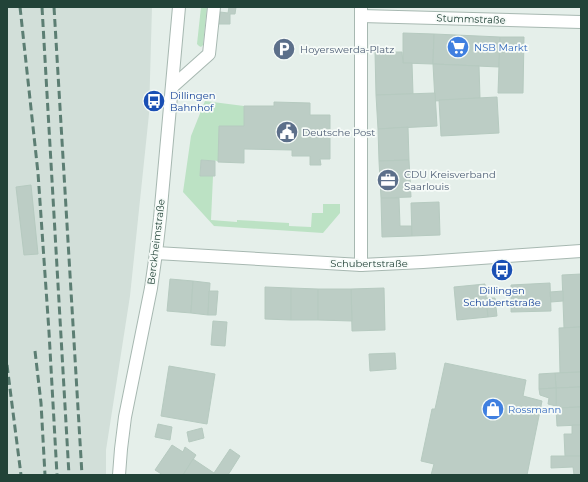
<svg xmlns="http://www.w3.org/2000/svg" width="588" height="482" viewBox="0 0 588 482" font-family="Montserrat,sans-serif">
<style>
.built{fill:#d2dfd9}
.green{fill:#bce2c4}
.building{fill:#bccdc5;stroke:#b6cac0}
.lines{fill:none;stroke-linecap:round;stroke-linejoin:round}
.minor-casing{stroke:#a7b8b1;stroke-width:14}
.minor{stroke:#fff;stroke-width:12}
.rail{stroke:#5c7e73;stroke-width:3;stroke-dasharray:8 4;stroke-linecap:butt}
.labels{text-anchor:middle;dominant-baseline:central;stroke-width:3.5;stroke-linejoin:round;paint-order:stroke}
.street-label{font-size:10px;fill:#224338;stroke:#f6fbf8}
.shop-label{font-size:10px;fill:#366cbe;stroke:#f6fbf8;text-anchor:start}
.service-label{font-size:10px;fill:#4e5e75;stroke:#f6fbf8;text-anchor:start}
.transit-label{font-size:10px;fill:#164399;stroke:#f6fbf8;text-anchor:start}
</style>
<rect width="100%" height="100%" fill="#e5efea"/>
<polygon class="built" points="7,7 152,7 149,114 130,296 106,450 106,475 7,475"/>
<g class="green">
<polygon points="201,7 207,7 203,45 201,47 199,46 197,44"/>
<polygon points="205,101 244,106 244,126 219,161 201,160 200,175 213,176 211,220 237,222 237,220 289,223 289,226 311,227 312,213 323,213 323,204 340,204 340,213 323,233 214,226 183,192 191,136"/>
</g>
<g class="building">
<polygon points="229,7 236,7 235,14 230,14 230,24 219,24 220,12 228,13"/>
<polygon points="403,33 434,34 433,64 403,63"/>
<polygon points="434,34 500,37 499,67 433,64"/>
<polygon points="500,37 524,37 523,93 498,93"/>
<polygon points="375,52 402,52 403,63 412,63 413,94 376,95"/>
<polygon points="433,64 479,66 480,98 435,101"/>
<polygon points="435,93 437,126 378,129 376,95"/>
<polygon points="497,97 499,133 441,136 439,100"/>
<polygon points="274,102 310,103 310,115 330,115 330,159 320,159 321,165 310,165 310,156 292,156 292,150 244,149 244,163 218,162 219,126 244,126 244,106 274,106"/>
<polygon points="408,127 409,160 379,161 378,129"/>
<polygon points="201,160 215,161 215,176 200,176"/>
<polygon points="409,160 411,197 381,198 379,161"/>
<polygon points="31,185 38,254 24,255 16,187"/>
<polygon points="381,198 399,198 400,226 412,226 412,236 382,237"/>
<polygon points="439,202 440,235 412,236 411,203"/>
<polygon points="581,274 581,327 564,328 562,275"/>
<polygon points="170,279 193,281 191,313 167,311"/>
<polygon points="193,281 210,283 208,315 191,313"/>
<polygon points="550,283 551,311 511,312 511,285"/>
<polygon points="485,284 488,317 457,320 454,287"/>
<polygon points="265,287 291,288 291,320 265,319"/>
<polygon points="291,288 318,289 318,320 291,320"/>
<polygon points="384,288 385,330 352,331 351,289"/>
<polygon points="318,289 351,289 352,321 318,320"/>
<polygon points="209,291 218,291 216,315 208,315"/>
<polygon points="563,291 563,301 551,302 550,292"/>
<polygon points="486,298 495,298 497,316 488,317"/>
<polygon points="213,321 227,322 225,346 211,345"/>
<polygon points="581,327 581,372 560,373 559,328"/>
<polygon points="395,353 396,369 370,371 369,354"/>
<polygon points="445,363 526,380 523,396 542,401 527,475 431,475 434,464 421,461 432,409 435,409"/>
<polygon points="169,366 215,374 207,424 161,416"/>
<polygon points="581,372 581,387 556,388 555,373"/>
<polygon points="555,373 556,388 539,389 539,374"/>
<polygon points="581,387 581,407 556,408 556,388"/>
<polygon points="556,388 556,406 548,404 549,398 540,395 539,389"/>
<polygon points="581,407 581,425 557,426 556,408"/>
<polygon points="158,424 172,427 170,440 155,437"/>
<polygon points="572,425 581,425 581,456 565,456 564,434 572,434"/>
<polygon points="202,428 204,438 189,442 187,432"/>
<polygon points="172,445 183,452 185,447 196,455 183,475 163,475 155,470"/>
<polygon points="230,449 240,456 228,475 217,475 214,473"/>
<polygon points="551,456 581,456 581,475 574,475 573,467 551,468"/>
<polygon points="193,459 214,473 213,475 183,475"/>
</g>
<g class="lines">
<g class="minor-casing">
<g id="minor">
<polyline points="361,16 581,22"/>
<polyline points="172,87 209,54 214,7"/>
<polyline points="156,253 361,265 423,262 581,251"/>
<polyline points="361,265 361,7"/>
<polyline points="119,475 121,449 125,417 151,288 156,253 160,218 179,7"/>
</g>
</g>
<use href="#minor" class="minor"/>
<g class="rail">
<polyline points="20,7 38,173 49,332 57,475"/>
<polyline points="42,7 69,475"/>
<polyline points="54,7 82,475"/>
<polyline points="35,351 41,403 45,475"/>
<polyline points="7,365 21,475"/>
</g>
</g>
<defs>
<g id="supermarket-disc" transform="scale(1.15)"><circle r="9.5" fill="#3f7fe0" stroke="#f6fbf8"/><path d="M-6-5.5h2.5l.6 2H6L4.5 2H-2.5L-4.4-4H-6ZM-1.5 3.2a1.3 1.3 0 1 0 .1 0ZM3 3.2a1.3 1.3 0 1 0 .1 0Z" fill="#fff"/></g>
<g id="parking-disc" transform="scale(1.15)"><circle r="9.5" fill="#5c6f8a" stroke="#f6fbf8"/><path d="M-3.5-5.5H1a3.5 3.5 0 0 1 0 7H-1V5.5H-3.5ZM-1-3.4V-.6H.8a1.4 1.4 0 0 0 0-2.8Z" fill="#fff"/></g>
<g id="bus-disc" transform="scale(1.15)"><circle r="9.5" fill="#1a4fb4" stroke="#f6fbf8"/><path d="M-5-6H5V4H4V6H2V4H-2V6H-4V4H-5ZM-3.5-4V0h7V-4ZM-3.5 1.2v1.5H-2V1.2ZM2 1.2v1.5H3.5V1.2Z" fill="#fff"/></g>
<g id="civic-disc" transform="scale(1.15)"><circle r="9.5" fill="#5c6f8a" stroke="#f6fbf8"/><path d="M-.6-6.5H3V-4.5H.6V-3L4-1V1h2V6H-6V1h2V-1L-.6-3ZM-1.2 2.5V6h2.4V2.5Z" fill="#fff"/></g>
<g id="office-disc" transform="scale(1.15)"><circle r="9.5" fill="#5c6f8a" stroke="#f6fbf8"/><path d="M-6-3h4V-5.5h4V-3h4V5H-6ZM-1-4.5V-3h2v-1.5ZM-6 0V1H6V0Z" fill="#fff"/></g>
<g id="shop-disc" transform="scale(1.15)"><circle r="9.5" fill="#3f7fe0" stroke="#f6fbf8"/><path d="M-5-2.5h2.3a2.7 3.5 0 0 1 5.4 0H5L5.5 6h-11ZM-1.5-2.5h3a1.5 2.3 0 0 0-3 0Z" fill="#fff"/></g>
</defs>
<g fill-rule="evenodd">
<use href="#supermarket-disc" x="458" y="47"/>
<use href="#parking-disc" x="284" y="49"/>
<use href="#bus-disc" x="154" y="101"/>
<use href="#civic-disc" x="287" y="132"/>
<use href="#office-disc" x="388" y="180"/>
<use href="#bus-disc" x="502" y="270"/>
<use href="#shop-disc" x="493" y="409"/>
</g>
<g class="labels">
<g class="street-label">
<text transform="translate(471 19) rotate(2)">Stummstraße</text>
<text transform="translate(156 242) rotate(-83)">Berckheimstraße</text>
<text x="369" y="263">Schubertstraße</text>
</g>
<g class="shop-label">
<text x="474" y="47">NSB Markt</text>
<text x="508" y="409">Rossmann</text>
</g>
<g class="service-label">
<text x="300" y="49">Hoyerswerda-Platz</text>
<text x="302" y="132">Deutsche Post</text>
<text x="404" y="174">CDU Kreisverband<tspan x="404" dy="12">Saarlouis</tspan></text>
</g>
<g class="transit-label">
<text x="170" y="95">Dillingen<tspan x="170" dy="12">Bahnhof</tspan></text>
<text x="502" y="290" text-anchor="middle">Dillingen<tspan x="502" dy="12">Schubertstraße</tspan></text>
</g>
</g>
<rect width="588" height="482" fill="none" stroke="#224338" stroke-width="16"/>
</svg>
